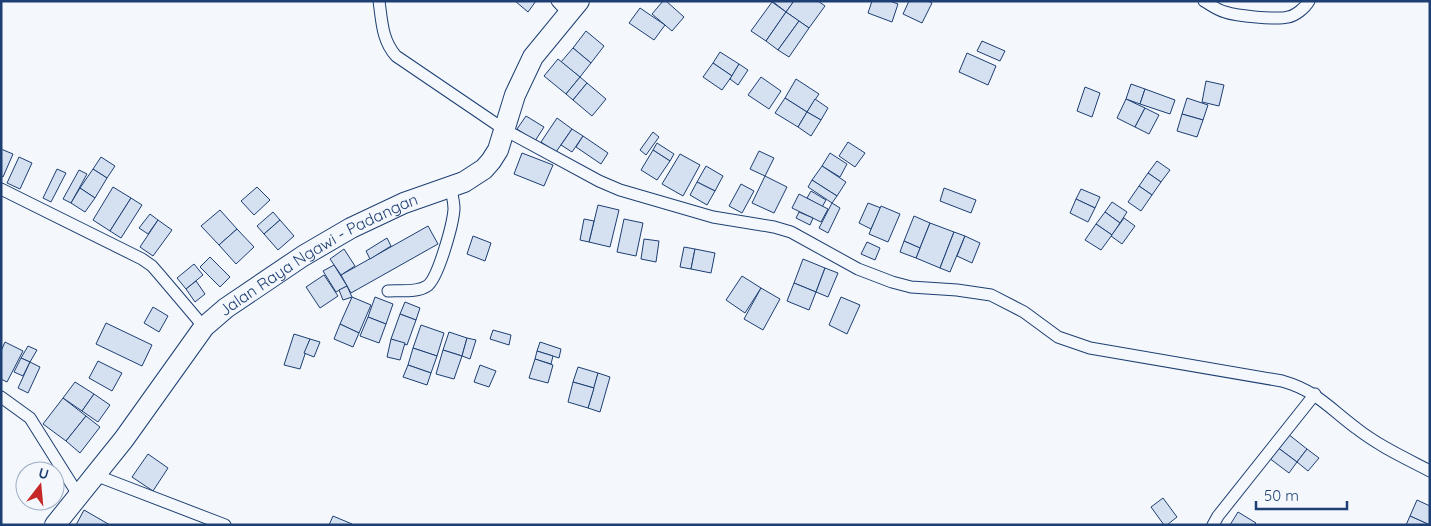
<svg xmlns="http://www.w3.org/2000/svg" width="1431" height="526" viewBox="0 0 1431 526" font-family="Quicksand,sans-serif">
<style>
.building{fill:#d5e0f0;stroke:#1d3f73}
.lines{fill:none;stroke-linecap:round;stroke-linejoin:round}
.street-casing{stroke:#1d3f73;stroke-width:13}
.highway-casing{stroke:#1d3f73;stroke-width:22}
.street{stroke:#f4f7fb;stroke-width:11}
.highway{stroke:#f4f7fb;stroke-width:20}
.labels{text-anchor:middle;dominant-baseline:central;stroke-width:4;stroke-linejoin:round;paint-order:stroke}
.street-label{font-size:16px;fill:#1d3f73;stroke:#f4f7fb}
</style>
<rect width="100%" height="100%" fill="#f4f7fb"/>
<g class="building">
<polygon points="515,1 536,1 528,12"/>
<polygon points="663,1 666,1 684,17 672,31 652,14"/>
<polygon points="772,1 794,1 786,12"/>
<polygon points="794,1 818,1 825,6 809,28 786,12"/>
<polygon points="872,1 890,1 898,4 892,22 868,13"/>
<polygon points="909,1 928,1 932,3 922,23 903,14"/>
<polygon points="772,2 786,12 766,41 751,31"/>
<polygon points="640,8 665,25 654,40 629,23"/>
<polygon points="786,12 799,21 778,50 766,41"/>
<polygon points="799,21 809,28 789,57 778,50"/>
<polygon points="586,31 604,46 591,63 573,48"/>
<polygon points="982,41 1005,51 1000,61 977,51"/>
<polygon points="573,48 591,63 580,77 561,62"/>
<polygon points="720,52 739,64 732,76 713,63"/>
<polygon points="967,53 996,66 988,85 959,72"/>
<polygon points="558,59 580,77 566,94 544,76"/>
<polygon points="713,63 732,76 722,90 703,77"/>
<polygon points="739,64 748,70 738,85 730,79"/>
<polygon points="580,77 587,83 573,100 566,94"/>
<polygon points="761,77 781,91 769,109 748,95"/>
<polygon points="796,79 819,94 807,112 785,98"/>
<polygon points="1206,81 1224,85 1219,106 1202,102"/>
<polygon points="587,83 606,99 592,116 573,100"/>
<polygon points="1131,84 1145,89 1140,104 1126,99"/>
<polygon points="1085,87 1100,93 1092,117 1077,111"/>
<polygon points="1145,89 1175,100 1170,114 1140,104"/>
<polygon points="785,98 807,112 798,127 775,113"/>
<polygon points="1187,98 1208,105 1203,120 1182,114"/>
<polygon points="815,99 828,108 821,120 807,112"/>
<polygon points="1126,99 1145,108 1135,127 1117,118"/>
<polygon points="1145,108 1159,115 1149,134 1135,127"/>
<polygon points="807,112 821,120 811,136 798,127"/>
<polygon points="1182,114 1203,120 1197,137 1177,131"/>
<polygon points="526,116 544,127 535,141 517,129"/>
<polygon points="557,118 572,129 556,152 541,142"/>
<polygon points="572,129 583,136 572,152 561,145"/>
<polygon points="653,132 659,137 646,155 640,150"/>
<polygon points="583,136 608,153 601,164 576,147"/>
<polygon points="848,142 865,153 855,167 839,156"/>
<polygon points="657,143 674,154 670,161 653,150"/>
<polygon points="1,149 13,154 3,177 1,176"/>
<polygon points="653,150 670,161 657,180 641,170"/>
<polygon points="759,151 774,158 765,176 750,169"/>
<polygon points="522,153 553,165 544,186 514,174"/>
<polygon points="830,153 847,164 840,177 822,166"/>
<polygon points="680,154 700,165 683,196 662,184"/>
<polygon points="19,157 32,163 20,189 7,183"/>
<polygon points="101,157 115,166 107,178 93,169"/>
<polygon points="1157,161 1170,170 1161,182 1148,173"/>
<polygon points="706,166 723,176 715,191 697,182"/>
<polygon points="822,166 846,182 837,196 812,180"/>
<polygon points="57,169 66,173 51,202 43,198"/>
<polygon points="93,169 107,178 95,198 80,188"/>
<polygon points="79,170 87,174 71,203 63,199"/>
<polygon points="1148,173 1161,182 1152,195 1139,186"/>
<polygon points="765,176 787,187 774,213 752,203"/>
<polygon points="812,180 837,196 832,203 808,187"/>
<polygon points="697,182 715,191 707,205 690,195"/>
<polygon points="741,184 754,191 742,213 729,206"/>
<polygon points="1139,186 1152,195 1141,211 1128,202"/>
<polygon points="113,187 131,198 110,231 93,220"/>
<polygon points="257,187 270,200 254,215 241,201"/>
<polygon points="80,188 95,198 85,212 71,203"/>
<polygon points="944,188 976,200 971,213 940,201"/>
<polygon points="1081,189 1100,197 1095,208 1076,199"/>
<polygon points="811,191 826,200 822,207 807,198"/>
<polygon points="799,194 828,209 821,222 792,208"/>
<polygon points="131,198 142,205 121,238 110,231"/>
<polygon points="1076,199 1095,208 1088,222 1070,213"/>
<polygon points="1112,202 1127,212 1120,223 1105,212"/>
<polygon points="832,203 840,208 828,233 819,228"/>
<polygon points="868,203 881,208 871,229 859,223"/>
<polygon points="598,205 619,210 610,247 589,242"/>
<polygon points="881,206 900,214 888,242 869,234"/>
<polygon points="220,210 237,229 219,245 201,226"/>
<polygon points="273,212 280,220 264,234 257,226"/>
<polygon points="799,212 813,218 810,225 796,218"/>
<polygon points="1105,212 1120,223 1112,235 1096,224"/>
<polygon points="150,214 158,220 148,234 139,228"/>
<polygon points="914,216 930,223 920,248 904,241"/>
<polygon points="1124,218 1135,226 1122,244 1111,236"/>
<polygon points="584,219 594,221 589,242 580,240"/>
<polygon points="624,219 643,223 636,256 617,252"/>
<polygon points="158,220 172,230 153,256 140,247"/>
<polygon points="280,220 294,236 278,250 264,234"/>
<polygon points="930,223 954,232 940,268 916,258"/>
<polygon points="1096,224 1112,235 1101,250 1085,240"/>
<polygon points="428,226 438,244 351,293 341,275"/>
<polygon points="237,229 254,247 236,264 219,245"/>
<polygon points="954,232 965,236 950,272 940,268"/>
<polygon points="473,236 491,243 485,261 467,254"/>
<polygon points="965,236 980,243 972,263 957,256"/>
<polygon points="387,238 391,246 370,259 366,251"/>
<polygon points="644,239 659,241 656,262 641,259"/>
<polygon points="904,241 920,248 916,258 900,252"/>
<polygon points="867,242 880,248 875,260 861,254"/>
<polygon points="684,247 695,249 691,269 680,267"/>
<polygon points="344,249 355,266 341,275 330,259"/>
<polygon points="695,249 715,253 711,273 691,269"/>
<polygon points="210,257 230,277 220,287 200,267"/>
<polygon points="803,259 825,268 816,292 794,283"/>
<polygon points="194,264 203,275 186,289 177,278"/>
<polygon points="334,265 347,286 336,292 323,271"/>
<polygon points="825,268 838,273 828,297 816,292"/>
<polygon points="324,275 338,296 320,308 306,287"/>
<polygon points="742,276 761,288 745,313 726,300"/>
<polygon points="196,281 205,294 195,302 186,289"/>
<polygon points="794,283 816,292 809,310 787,301"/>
<polygon points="347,286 352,297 343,300 339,290"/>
<polygon points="761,288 780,299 763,330 744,319"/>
<polygon points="352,297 371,305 359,333 340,324"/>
<polygon points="375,297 393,304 386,324 368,317"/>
<polygon points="841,297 860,305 847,334 829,325"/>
<polygon points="405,302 420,308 416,320 400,314"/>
<polygon points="153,307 168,316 159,332 144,323"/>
<polygon points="400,314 416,320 407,345 391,339"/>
<polygon points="368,317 386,324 379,343 360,336"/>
<polygon points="106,323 152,345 142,366 96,344"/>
<polygon points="340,324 359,333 353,347 334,339"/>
<polygon points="421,325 444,333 437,356 413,348"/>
<polygon points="493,330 511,335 509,345 490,339"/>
<polygon points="449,332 467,338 462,356 443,350"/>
<polygon points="294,334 310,339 300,369 284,365"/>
<polygon points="467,338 476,340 470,359 462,356"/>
<polygon points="310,339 320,342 314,357 304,353"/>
<polygon points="391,339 405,343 400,360 387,357"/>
<polygon points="5,342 23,351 7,382 1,379 1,351"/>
<polygon points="540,342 561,349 559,358 537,351"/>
<polygon points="28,346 37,350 30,362 21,358"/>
<polygon points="413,348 437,356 431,373 408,365"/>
<polygon points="443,350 462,356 454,379 436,374"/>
<polygon points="537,351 553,356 551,364 535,359"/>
<polygon points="21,358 30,362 23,376 14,372"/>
<polygon points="535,359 553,365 548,383 529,378"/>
<polygon points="98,361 122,373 112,391 89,378"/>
<polygon points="30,362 40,367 28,393 18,388"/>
<polygon points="408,365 431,373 427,385 403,377"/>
<polygon points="480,365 496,371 489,387 474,382"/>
<polygon points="578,367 598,373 594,388 573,382"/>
<polygon points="598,373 610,377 600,412 588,408"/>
<polygon points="75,382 94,394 82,411 63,398"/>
<polygon points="573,382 594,388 588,408 568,402"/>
<polygon points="94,394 110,405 98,422 82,411"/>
<polygon points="63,398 86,416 66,441 43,424"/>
<polygon points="86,416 100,427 80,453 66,441"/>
<polygon points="1288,434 1307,449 1297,462 1277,447"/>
<polygon points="1277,447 1297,462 1289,473 1269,458"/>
<polygon points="1307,449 1319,458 1308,471 1297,462"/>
<polygon points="148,454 168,468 153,491 132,477"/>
<polygon points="1163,498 1177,517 1167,525 1164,525 1151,507"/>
<polygon points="1417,500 1430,506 1430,525 1410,516"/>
<polygon points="84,510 110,525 76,525"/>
<polygon points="1238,512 1256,523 1254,525 1230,525"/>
<polygon points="333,516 352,524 351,525 329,525"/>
<polygon points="1410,516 1430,525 1406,525"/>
</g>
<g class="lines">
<g class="street-casing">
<g id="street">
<path d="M379,1C382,22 382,40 396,56L505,130L599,181L620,190L713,217L774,227L791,232L858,269L892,282L911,287L957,290L991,295L1024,312L1058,337L1090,348L1282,381C1317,391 1329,408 1356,428C1379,446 1405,458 1430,471"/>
<polyline points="557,1 568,13"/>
<path d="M1204,1C1211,5 1217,10 1225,12C1237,16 1276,20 1288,17C1295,16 1305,8 1309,1"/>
<polyline points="1,189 142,259 152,266 159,274 204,327"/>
<path d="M388,291C399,290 417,293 427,286C438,279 453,224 454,209C454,201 452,194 450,186"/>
<polyline points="1,397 30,418 79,496"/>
<polyline points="95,475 225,525"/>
<polyline points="1213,525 1218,516 1315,394"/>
</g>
</g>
<g class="highway-casing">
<g id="highway">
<path id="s1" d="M55,525L124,439L204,327L226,308L303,256L351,228L404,203L464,182L484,169L491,161L498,150L515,95L533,57L579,1"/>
</g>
</g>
<use href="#street" class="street"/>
<use href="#highway" class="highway"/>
</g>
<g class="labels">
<g class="street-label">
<text stroke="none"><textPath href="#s1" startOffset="384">Jalan Raya Ngawi - Padangan</textPath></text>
</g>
</g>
<rect width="1431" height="526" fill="none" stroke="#1d3f73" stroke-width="5"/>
<g transform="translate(40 486) rotate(16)"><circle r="24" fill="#f4f7fb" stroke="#9eadc5"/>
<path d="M0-4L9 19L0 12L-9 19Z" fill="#c62828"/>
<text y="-8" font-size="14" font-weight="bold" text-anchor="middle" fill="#1d3f73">U</text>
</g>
<path d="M1256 501v8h91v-8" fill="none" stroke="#1d3f73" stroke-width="2.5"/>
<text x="1264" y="501" font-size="15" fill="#1d3f73" stroke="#f4f7fb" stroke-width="4" paint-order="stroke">50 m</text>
</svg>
